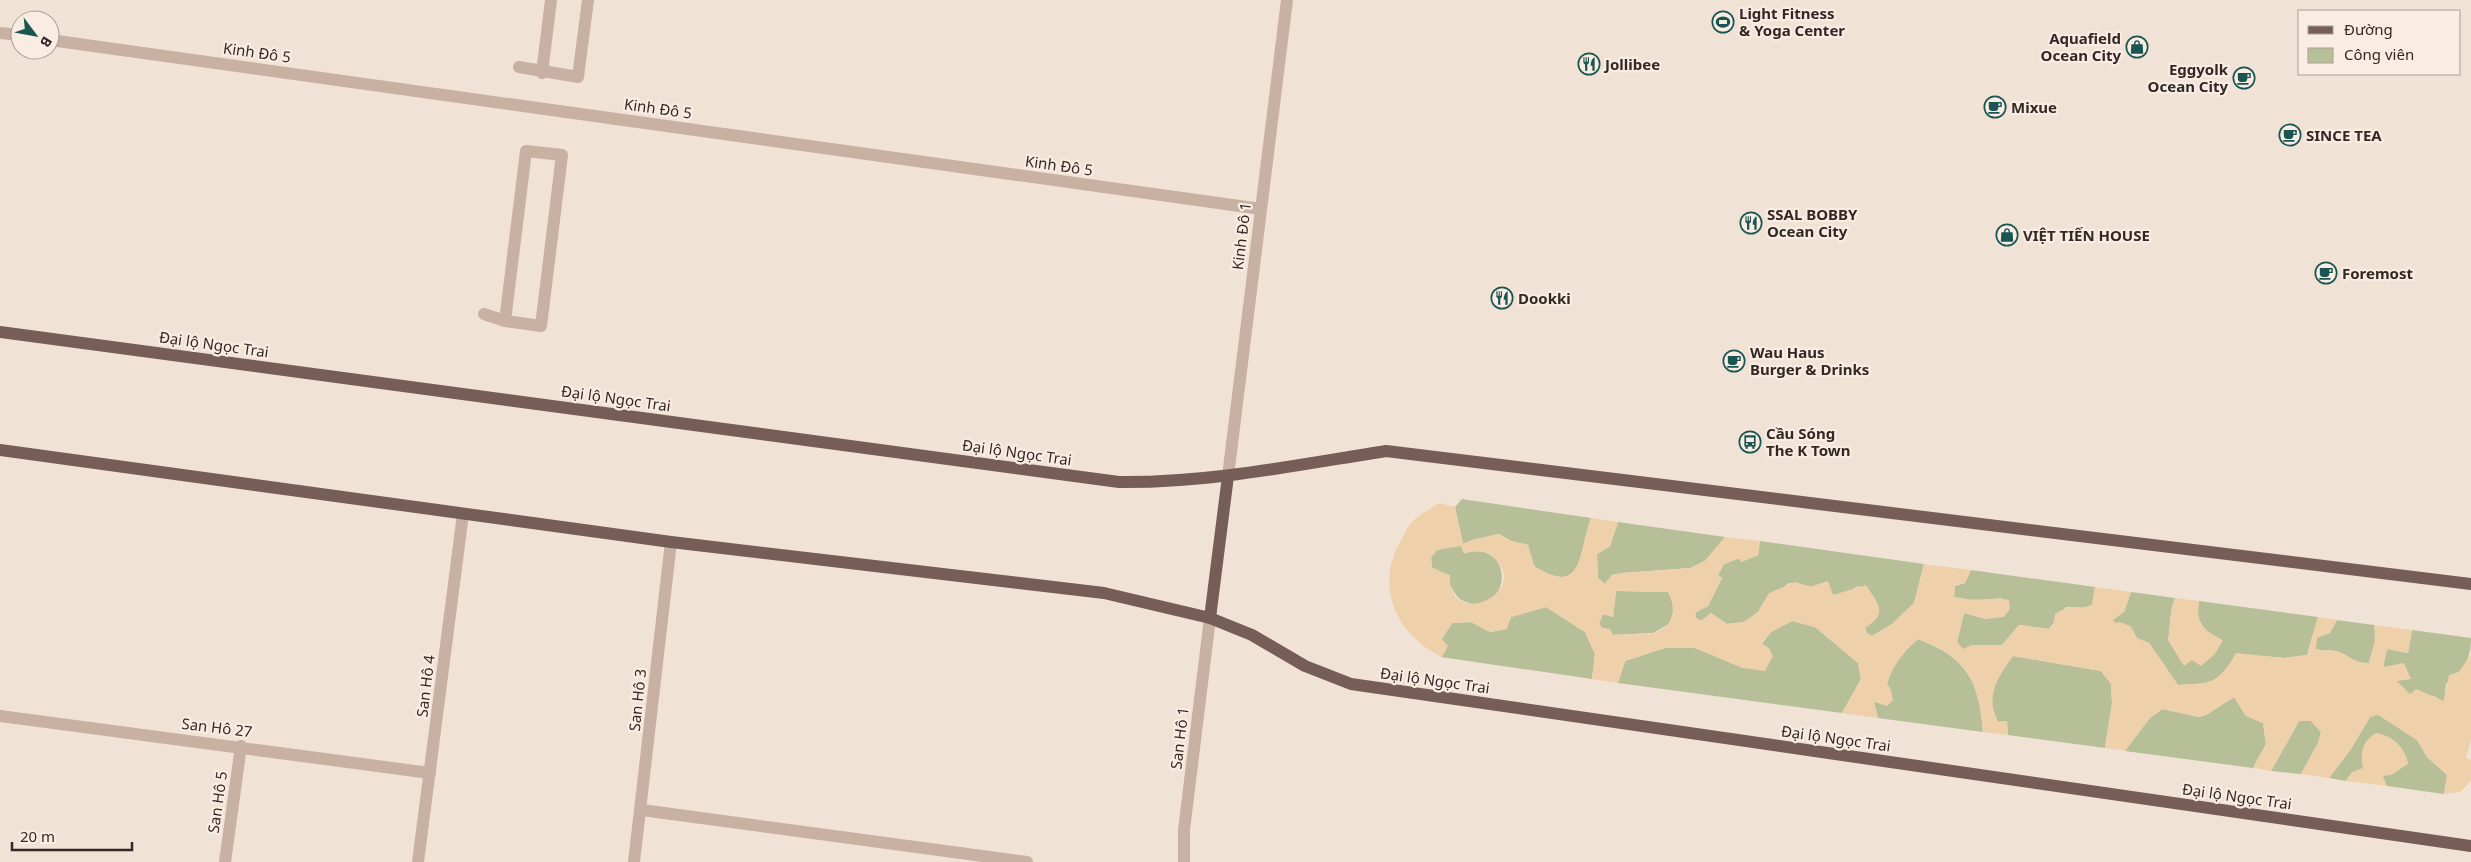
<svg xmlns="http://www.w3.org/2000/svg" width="2471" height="862" viewBox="0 0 2471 862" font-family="'Noto Sans',sans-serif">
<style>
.green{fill:#b6bf97}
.sand{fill:#eed0ab;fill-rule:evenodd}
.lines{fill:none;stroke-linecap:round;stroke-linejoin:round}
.minor{stroke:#c8b0a3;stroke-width:12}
.major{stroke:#765d55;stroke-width:12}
.labels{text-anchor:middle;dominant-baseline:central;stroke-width:4.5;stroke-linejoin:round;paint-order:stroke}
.poi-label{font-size:15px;font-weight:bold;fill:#332825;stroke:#f9ece2;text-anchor:start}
.street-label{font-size:15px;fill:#332825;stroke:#f9ece2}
</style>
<rect width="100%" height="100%" fill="#f1e2d6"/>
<g class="green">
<path d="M1462,499L1591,518C1578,553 1584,598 1534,566L1528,545L1511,541L1499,534L1472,540L1463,544L1455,507Z"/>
<polygon points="1618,522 1725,537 1705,561 1690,568 1622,573 1612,575 1605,584 1598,578 1597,554 1610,546"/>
<polygon points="1760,541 1924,564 1914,603 1892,624 1872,636 1867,634 1865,628 1859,586 1844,593 1833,595 1825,582 1811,587 1789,583 1763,603 1758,612 1744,622 1727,624 1711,613 1701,621 1696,618 1695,612 1708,606 1722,578 1718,575 1724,564 1740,558 1741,562 1758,555"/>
<path d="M1461,545L1468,552C1519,542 1509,623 1461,600C1449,590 1449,572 1432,568L1431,558L1437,550Z"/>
<polygon points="1971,570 2095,587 2092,605 2084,608 2066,607 2049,629 2019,625 2002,645 1972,645 1963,650 1957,642 1964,613 1986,619 2002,598 1977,601 1954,597 1955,586 1965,583"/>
<polygon points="1616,591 1668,592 1673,602 1673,615 1669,624 1653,633 1613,635 1602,628 1599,624 1603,614 1613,617"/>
<path d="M2131,592L2175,598C2169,612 2171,625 2168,640L2184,665L2191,660L2207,632L2197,617L2199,601L2318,617L2307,655L2284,658L2262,656L2226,670L2211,683L2178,685L2149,643L2137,638L2130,626L2115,623L2112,620L2124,612Z"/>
<polygon points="1546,607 1585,632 1595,654 1592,679 1441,657 1442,639 1452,623 1471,622 1490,632 1506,629 1511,617"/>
<path d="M2337,620L2374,625L2376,637L2369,663C2353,663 2352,657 2339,652C2332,649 2324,652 2316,649V637L2330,633Z"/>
<polygon points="1792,621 1815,627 1858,663 1861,679 1842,713 1618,683 1625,661 1665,648 1695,648 1743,668 1771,632"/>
<path d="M2412,630L2471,638C2471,661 2463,669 2446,684L2444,702L2434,696L2410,695L2383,667L2387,649L2408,653Z"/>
<path d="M1918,639C1968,658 1979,682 1983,732L1878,718L1873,701L1887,706L1891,690L1887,684C1892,666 1904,651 1918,639Z"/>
<path d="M2013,656L2101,671L2111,684L2112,703L2105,748L2008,735L2007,721L1998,722C1984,695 1996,679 2013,656Z"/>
<polygon points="2234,697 2246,716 2263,723 2266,744 2253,768 2125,751 2149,719 2162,709 2199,717 2206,715"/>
<path d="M2378,714L2417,740L2427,757L2447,775L2444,794L2387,786L2382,776C2367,770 2357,764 2346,781L2329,778L2351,749L2370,717Z"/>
<polygon points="2299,721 2311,721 2321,732 2318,743 2301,774 2271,771"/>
</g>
<g class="sand">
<path d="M1439,503L1455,507L1463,544L1472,540L1499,534L1511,541L1528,545L1534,566C1584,598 1578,553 1591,518L1618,522L1610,546L1597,554L1598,578L1605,584L1612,575L1622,573L1690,568L1705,561L1725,537L1760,541L1758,555L1741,562L1739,558L1724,564L1718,575L1722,578L1708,606L1695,613L1696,618L1701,621L1711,613L1727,624L1744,622L1758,612L1769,593L1795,582L1811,587L1828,581L1833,595L1866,585C1878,604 1889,613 1865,628L1868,634L1872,636L1892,624L1914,603L1924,564L1971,570L1965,583L1955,586L1954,597C1974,603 1992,596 2009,600L2010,609L2004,617L1986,619L1964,613L1957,642L1963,649L1972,645H2002L2019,625L2049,629L2053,625L2055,614C2072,603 2075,611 2092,605L2095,587L2131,592L2124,612L2113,620L2115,623L2120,622L2130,626L2137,638L2149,643L2178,685C2212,683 2218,684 2236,653L2284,658L2307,655L2318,617L2337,620L2330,633L2317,638L2316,649C2324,652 2332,649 2339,652C2352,657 2353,663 2369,663C2374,651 2376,638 2374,625L2412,630L2408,653L2387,649L2383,667L2404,663L2411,679L2397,681L2410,694L2416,689L2444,701L2449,675L2459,672L2471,654V739L2466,758L2471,760V781L2460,792L2444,794L2447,775L2427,757L2417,740L2378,715L2370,717L2351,749L2329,778L2301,774L2318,743L2321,732L2311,721H2299L2271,771L2253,768L2266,744L2263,723L2246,716L2234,697L2206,715L2199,717L2162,709L2149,719L2125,751L2105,748L2112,703L2111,684L2101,671L2013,656C1997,678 1985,697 1998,722L2007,721L2008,735L1983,732C1979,682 1968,657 1918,639C1904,650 1892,666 1887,684L1891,690L1893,700L1887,706L1874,701L1878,718L1842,713L1861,680L1858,663L1815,627L1792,621L1771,632L1761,643L1769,648L1773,656L1765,671L1743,668L1695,648H1665L1625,661L1618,683L1592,679L1595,654L1585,632L1546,607L1511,617L1507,629L1490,632L1471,622L1452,623L1442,639L1448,646L1442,657C1396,635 1374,586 1401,540C1404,535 1407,528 1411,523C1418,515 1431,509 1439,503ZM1461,546L1464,554C1475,550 1484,550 1493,557C1534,591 1448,633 1450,575L1432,568L1431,558L1437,550ZM1616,591L1668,592C1677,609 1674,627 1653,633C1641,636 1626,633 1613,635L1610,629L1602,628L1599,623L1603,614L1613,617Z"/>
<path d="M2175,598L2199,601C2196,624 2203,630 2223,640L2215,654L2201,666L2192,660L2184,666L2168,640C2171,625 2169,612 2175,598Z"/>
<path d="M2376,733C2392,735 2406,748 2408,764L2391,775L2383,776L2387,786L2346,781L2352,772L2363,768C2360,753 2362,741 2376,733Z"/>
</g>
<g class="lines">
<g class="minor">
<polyline points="0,33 20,35"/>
<polyline points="50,40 1261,209"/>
<polyline points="519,67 578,77 588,0"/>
<polyline points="542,73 551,0"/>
<polyline points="484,314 505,321 541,326 562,155 526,151 505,321"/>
<polyline points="1228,476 1287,0"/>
<polyline points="0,716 430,773"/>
<polyline points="642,810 1027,862"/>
<polyline points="225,862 241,746"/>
<polyline points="418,862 463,514"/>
<polyline points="634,862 671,542"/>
<polyline points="1184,862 1184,830 1210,618"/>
</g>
<g class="major">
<path d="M0,332L1119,482C1209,483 1297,465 1386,451L2471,584"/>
<polyline points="0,450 671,542 1104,593 1210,618 1252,635 1305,666 1351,684 2471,846"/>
<polyline points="1210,618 1228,476"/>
</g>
</g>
<defs>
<g id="stadium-ring" transform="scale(1.125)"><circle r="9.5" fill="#f9ece2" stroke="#1a5552" stroke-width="1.5"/><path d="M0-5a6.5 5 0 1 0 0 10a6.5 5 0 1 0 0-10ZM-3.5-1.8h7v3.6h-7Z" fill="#1a5552"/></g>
<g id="shop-ring" transform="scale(1.125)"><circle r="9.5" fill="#f9ece2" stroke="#1a5552" stroke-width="1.5"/><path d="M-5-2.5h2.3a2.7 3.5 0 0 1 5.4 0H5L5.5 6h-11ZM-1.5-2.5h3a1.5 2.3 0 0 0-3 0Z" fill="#1a5552"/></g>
<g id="restaurant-ring" transform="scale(1.125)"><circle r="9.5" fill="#f9ece2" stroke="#1a5552" stroke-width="1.5"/><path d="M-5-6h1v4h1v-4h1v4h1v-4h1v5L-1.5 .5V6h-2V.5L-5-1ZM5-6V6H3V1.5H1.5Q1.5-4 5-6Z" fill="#1a5552"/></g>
<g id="cafe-ring" transform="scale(1.125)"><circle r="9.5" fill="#f9ece2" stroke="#1a5552" stroke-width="1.5"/><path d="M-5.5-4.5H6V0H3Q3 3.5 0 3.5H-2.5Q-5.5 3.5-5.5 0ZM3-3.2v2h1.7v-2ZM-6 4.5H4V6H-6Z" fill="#1a5552"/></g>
<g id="bus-ring" transform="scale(1.125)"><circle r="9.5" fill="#f9ece2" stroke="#1a5552" stroke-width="1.5"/><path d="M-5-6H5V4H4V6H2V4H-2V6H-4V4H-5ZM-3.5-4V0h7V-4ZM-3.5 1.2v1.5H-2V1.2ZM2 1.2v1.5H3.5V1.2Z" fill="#1a5552"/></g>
</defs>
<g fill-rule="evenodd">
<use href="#stadium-ring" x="1723" y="22"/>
<use href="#shop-ring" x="2137" y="47"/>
<use href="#restaurant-ring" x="1589" y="64"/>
<use href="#cafe-ring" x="2244" y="78"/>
<use href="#cafe-ring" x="1995" y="107"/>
<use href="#cafe-ring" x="2290" y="135"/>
<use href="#restaurant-ring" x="1751" y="223"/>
<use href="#shop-ring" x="2007" y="235"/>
<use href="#cafe-ring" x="2326" y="273"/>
<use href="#restaurant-ring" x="1502" y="298"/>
<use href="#cafe-ring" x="1734" y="361"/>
<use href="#bus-ring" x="1750" y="442"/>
</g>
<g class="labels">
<g class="poi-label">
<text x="1739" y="13">Light Fitness<tspan x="1739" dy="17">&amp; Yoga Center</tspan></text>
<text x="2121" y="38" text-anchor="end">Aquafield<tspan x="2121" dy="17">Ocean City</tspan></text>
<text x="1605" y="64">Jollibee</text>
<text x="2228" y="69" text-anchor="end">Eggyolk<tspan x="2228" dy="17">Ocean City</tspan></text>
<text x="2011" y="107">Mixue</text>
<text x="2306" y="135">SINCE TEA</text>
<text x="1767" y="214">SSAL BOBBY<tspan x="1767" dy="17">Ocean City</tspan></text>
<text x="2023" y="235">VIỆT TIẾN HOUSE</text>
<text x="2342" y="273">Foremost</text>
<text x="1518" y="298">Dookki</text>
<text x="1750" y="352">Wau Haus<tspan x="1750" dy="17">Burger &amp; Drinks</tspan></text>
<text x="1766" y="433">Cầu Sóng<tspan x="1766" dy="17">The K Town</tspan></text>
</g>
<g class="street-label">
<text transform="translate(257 52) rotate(8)">Kinh Đô 5</text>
<text transform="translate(658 108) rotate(8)">Kinh Đô 5</text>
<text transform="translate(1059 165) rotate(8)">Kinh Đô 5</text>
<text transform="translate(1241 236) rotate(-83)">Kinh Đô 1</text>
<text transform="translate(214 344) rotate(8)">Đại lộ Ngọc Trai</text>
<text transform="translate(616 398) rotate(8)">Đại lộ Ngọc Trai</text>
<text transform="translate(1017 452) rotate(8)">Đại lộ Ngọc Trai</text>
<text transform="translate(1435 680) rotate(8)">Đại lộ Ngọc Trai</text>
<text transform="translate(425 686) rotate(-83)">San Hô 4</text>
<text transform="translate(637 700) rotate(-84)">San Hô 3</text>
<text transform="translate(217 727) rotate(7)">San Hô 27</text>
<text transform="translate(1179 738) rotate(-83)">San Hô 1</text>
<text transform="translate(1836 738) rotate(8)">Đại lộ Ngọc Trai</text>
<text transform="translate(2237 796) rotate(8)">Đại lộ Ngọc Trai</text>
<text transform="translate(217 802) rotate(-82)">San Hô 5</text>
</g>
</g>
<rect x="2298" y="10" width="162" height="65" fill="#f9ece2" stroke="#aa9e96"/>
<rect x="2308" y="26" width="25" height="8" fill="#765d55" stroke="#aa9e96"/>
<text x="2344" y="35" font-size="15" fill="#332825">Đường</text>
<rect x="2308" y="48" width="25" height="15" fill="#b6bf97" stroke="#aa9e96"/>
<text x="2344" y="60" font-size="15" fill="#332825">Công viên</text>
<g transform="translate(35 35) rotate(122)"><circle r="24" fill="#f9ece2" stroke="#aa9e96"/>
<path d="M0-4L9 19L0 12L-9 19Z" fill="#1a5552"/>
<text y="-8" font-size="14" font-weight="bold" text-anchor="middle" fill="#332825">B</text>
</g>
<path d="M12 842v8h120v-8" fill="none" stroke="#332825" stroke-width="2.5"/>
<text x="20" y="842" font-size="15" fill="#332825" stroke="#f9ece2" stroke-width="4" paint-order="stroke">20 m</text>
</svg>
